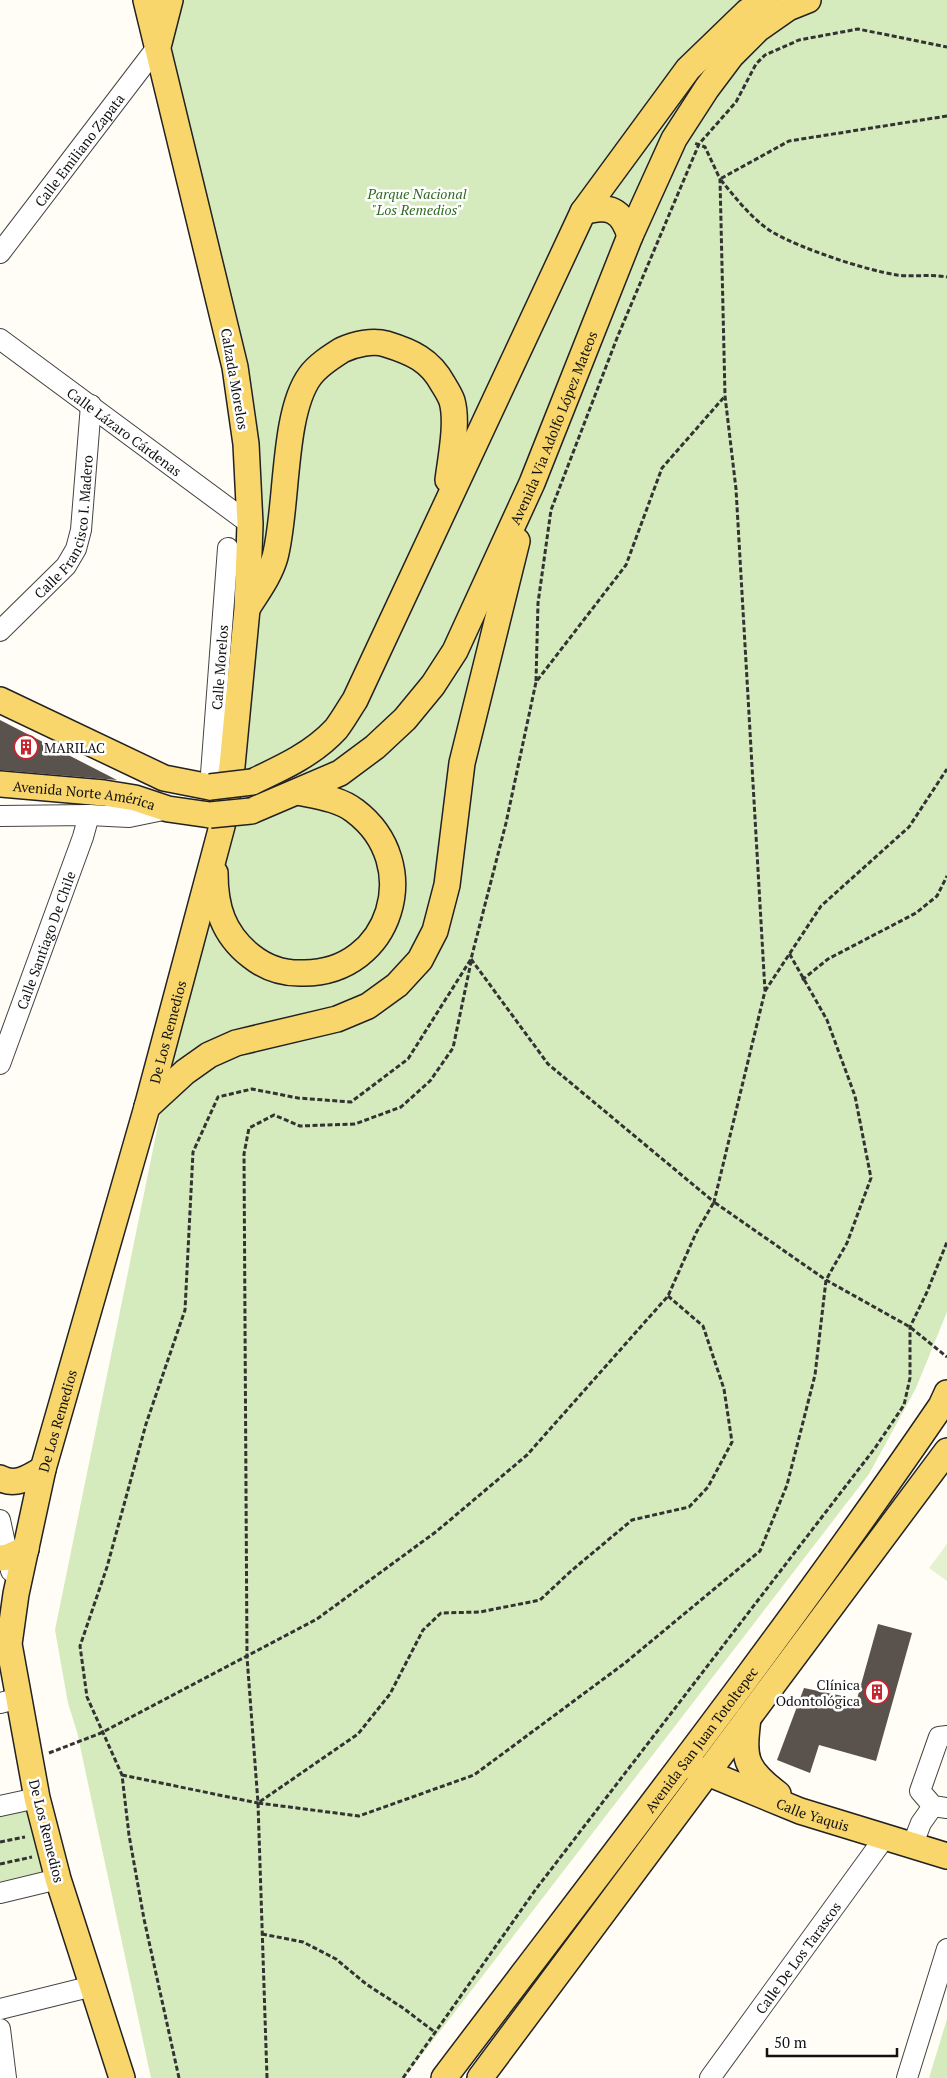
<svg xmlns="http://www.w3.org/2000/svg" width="947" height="2078" viewBox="0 0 947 2078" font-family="'PT Serif',serif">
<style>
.green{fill:#d5ebbd}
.pitch{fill:#e6f2cf}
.building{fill:#5a524d}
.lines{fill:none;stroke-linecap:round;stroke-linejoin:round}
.minor-casing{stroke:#444;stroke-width:22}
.major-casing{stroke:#222;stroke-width:28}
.path{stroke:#333;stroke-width:3;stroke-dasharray:5 2.5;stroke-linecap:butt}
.minor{stroke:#fff;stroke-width:20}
.major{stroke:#f9d66b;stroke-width:25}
.major-bridge-casing{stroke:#222;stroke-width:28;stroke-linecap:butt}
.major-bridge{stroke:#f9d66b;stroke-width:25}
.labels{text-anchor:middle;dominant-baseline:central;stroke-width:5;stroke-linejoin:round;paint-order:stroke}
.street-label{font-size:14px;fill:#111;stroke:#fff}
.park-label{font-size:14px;font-style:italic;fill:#2f6b1f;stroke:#fff}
.poi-label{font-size:14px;fill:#111;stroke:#fff;text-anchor:start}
</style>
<rect width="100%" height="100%" fill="#fffdf5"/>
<g class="green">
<polygon points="146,0 947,0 947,1312 916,1388 869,1474 404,2078 151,2078 77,1732 68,1703 55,1630 169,1071 243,740 260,495"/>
<polygon points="31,1805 50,1873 0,1885 0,1813"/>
<polygon points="947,2019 947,2078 929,2078"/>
</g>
<polygon class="pitch" points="947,1544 947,1581 929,1568"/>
<g class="building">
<polygon points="0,720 117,780 0,770"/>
<polygon points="878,1624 912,1633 876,1761 819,1745 810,1773 777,1760 804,1688 857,1699"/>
</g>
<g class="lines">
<g class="minor-casing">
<g id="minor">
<path id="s1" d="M0,253L158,46"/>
<path id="s2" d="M0,339L250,524"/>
<path id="s3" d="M0,631L66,566L76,549L81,530L91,405"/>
<path id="s4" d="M210,787L228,548"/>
<polyline points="0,816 89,815 129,817 168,809"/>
<path id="s5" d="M0,1064L83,837L89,815"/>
<polyline points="0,1520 11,1571"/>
<polyline points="0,1703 19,1698"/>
<polyline points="947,1736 939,1737 920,1791 933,1806 947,1808"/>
<polyline points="0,1806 37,1798"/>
<polyline points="912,1846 921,1823 933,1806"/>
<polyline points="0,1893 58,1879"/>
<polyline points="0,2009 93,1986"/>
<polyline points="0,2029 6,2078"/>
<path id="s6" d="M710,2078L885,1837"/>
<polyline points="907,2078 947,1949"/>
</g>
</g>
<g class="major-casing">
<g id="major">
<polyline points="159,43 170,0"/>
<path d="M583,212C609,204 622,210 630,236"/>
<path d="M248,607C258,591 270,575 275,557C288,508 282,414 310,376C318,365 331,357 342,350C355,344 373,340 386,344C412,352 430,360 443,384C446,389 450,395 452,401C458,422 451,457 448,480"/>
<polyline points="0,700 164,778 210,787"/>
<path d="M252,782C282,768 313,754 336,729C343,720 349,709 355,700L583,212L688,69L747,12L765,0"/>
<path id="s7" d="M0,784L104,793L135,798L168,809L210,815"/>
<path id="s8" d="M251,811L340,773L375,747L405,719L433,685L455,651L532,483L630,236L674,139L707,88L731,56L758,29L788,8L808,0"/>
<path d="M215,873C215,907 223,934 251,956C266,968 284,974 304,973C391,973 425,864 355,811C340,799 317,796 298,792"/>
<polyline points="147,1107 185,1072 209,1055 236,1043 337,1019 368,1006 397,985 420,960 435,931 447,885 462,763 517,541"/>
<path d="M0,1478C15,1487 30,1477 43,1469"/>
<polyline points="0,1558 8,1557 26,1549"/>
<path d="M748,1718C743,1759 744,1768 778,1794"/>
<path id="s9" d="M693,1767L800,1811L947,1856"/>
<path id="s10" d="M122,2078L58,1879L37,1798L9,1644L16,1594L43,1469L147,1107L222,826L232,766L247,609L250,524L246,444L235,367L146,0"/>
<path id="s11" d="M444,2078C612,1856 784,1636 941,1406L947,1393"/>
<polyline points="480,2078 947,1451"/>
</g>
</g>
<g class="path">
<path d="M947,116L789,141L720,179C736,198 752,220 774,233C802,249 865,270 897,275C914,277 930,274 947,277"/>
<polyline points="536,681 538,603 551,510 617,338 699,144 736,102 756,64 765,55 799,40 858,29 947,47"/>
<polyline points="471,959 548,1064 714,1202 765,991 736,489 725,396 720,179 705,147 694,143"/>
<polyline points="802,980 828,959 916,913 937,896 947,876"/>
<polyline points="765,991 821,906 909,827 947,769"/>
<polyline points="668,1296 703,1326 724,1389 732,1442 708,1487 689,1507 632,1520 571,1571 540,1600 480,1612 441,1613 423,1630 390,1694 358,1734 258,1803 359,1816 474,1775 625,1663 760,1551 787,1485 815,1375 826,1280 847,1243 871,1178 855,1096 827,1020 789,953"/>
<polyline points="49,1753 101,1733 317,1619 437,1531 527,1455 668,1296 696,1233 714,1202 826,1280 910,1327 947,1357"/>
<polyline points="122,1775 258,1803"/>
<polyline points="0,1842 25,1837"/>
<polyline points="0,1864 32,1857"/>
<polyline points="262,1934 303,1942 336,1959 366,1984 403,2008 436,2033"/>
<polyline points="179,2078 144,1919 129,1835 122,1775 87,1697 80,1646 107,1567 146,1424 185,1310 193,1152 218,1097 252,1089 298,1098 351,1102 408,1059 471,959 506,823 536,682 626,565 662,468 725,396"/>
<polyline points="267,2078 258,1803 247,1657 244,1154 249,1128 274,1115 300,1126 355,1124 401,1107 430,1081 453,1048 471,962"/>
<polyline points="403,2078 536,1889 875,1448 904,1405 910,1378 910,1327 927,1292 947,1242"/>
</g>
<use href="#minor" class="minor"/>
<use href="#major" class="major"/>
<g class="major-bridge-casing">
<g id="major-bridge">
<polyline points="210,787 252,782"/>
<polyline points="210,815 251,811"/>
</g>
</g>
<use href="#major-bridge" class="major-bridge"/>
</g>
<defs>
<g id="building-ring" transform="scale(1.25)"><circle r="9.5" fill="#fff" stroke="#c4262e" stroke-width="1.5"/><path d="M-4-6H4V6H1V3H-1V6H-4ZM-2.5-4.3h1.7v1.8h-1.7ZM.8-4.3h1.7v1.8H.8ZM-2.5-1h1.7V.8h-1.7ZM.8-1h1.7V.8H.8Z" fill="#c4262e"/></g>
</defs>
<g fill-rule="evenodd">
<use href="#building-ring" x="26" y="747"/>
<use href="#building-ring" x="877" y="1692"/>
</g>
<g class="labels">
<g class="street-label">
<text stroke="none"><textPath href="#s1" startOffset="130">Calle Emiliano Zapata</textPath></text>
<text transform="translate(235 379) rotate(80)">Calzada Morelos</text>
<text stroke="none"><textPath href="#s8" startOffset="510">Avenida Via Adolfo López Mateos</textPath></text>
<text stroke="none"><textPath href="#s2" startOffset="155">Calle Lázaro Cárdenas</textPath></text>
<text stroke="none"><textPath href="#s3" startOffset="129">Calle Francisco I. Madero</textPath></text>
<text stroke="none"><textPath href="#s4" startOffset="120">Calle Morelos</textPath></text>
<text stroke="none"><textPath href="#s7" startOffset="85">Avenida Norte América</textPath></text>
<text stroke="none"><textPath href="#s5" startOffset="132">Calle Santiago De Chile</textPath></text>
<text stroke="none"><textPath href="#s10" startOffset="1082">De Los Remedios</textPath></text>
<text stroke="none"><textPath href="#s10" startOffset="678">De Los Remedios</textPath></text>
<text stroke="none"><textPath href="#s11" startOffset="425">Avenida San Juan Totoltepec</textPath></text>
<text stroke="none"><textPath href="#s9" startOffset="129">Calle Yaquis</textPath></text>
<text transform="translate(47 1831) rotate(76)">De Los Remedios</text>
<text stroke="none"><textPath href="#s6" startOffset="149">Calle De Los Tarascos</textPath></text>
</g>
<g class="park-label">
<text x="417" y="193">Parque Nacional<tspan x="417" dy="16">"Los Remedios"</tspan></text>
</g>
<g class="poi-label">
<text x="44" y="747">MARILAC</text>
<text x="860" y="1684" text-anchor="end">Clínica<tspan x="860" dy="16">Odontológica</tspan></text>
</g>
</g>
<path d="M767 2048v8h130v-8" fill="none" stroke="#111111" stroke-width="2.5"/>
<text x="774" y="2048" font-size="15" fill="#111111" stroke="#ffffff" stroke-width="4" paint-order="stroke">50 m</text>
</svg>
